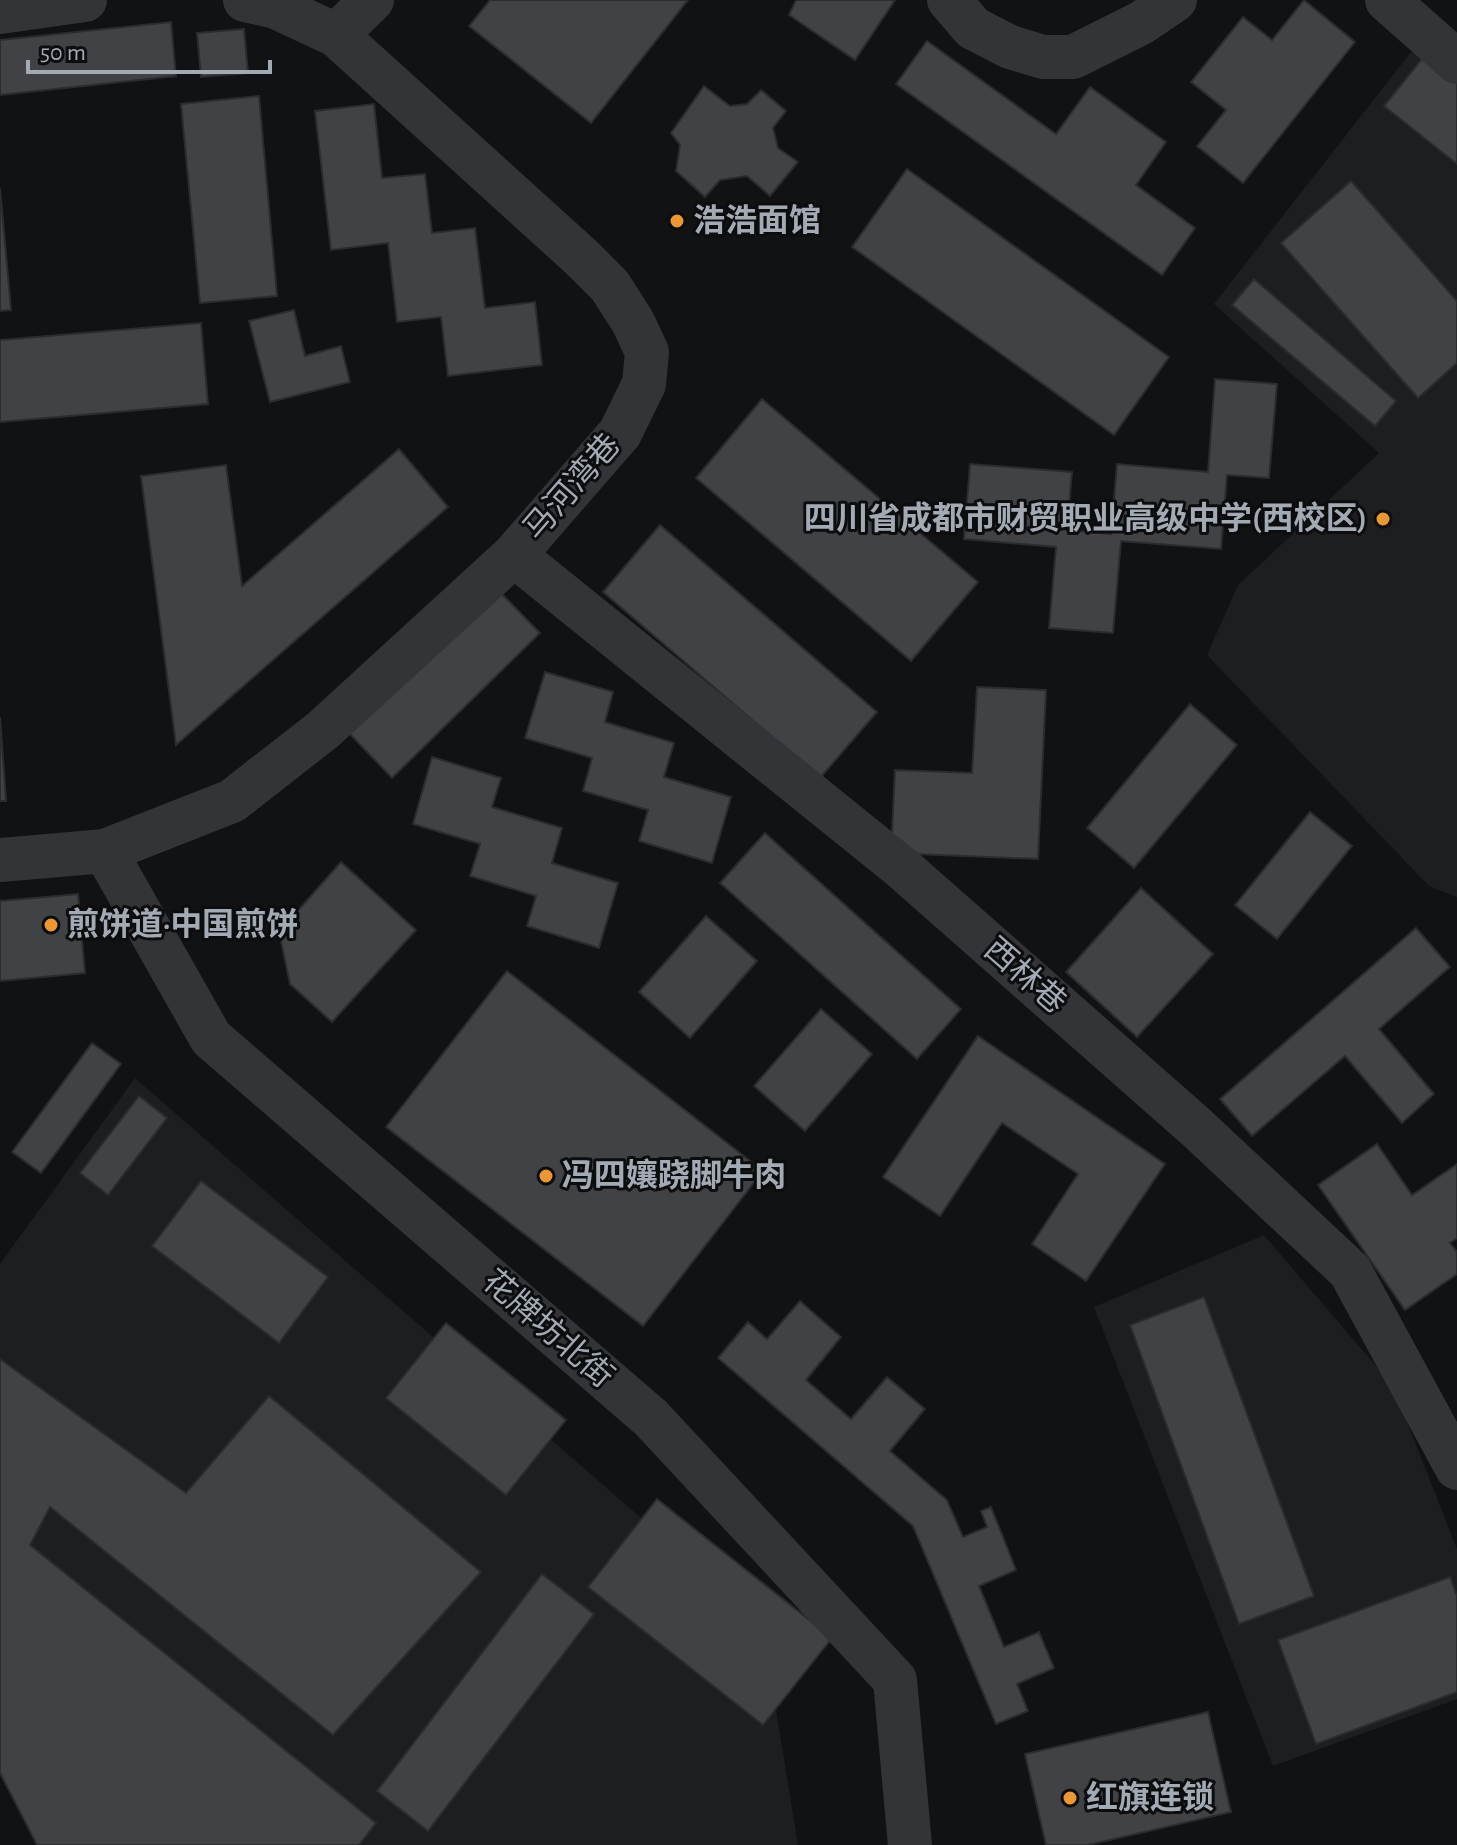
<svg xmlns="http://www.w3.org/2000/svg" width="1457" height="1845" viewBox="0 0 1457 1845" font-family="'Alegreya Sans','Noto Sans SC',sans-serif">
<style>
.built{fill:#1d1e20}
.building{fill:#404246;stroke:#2b2c2f;stroke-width:2}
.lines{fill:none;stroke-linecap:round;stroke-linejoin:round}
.minor{stroke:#333438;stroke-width:44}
.poi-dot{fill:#ec9730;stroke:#0c0d0e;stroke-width:3}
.labels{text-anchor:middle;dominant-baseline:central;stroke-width:6;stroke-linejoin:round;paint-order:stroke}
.poi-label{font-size:32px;font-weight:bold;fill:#a3aab3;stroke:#0c0d0e;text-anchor:start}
.street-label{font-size:32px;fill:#a3aab3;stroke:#0c0d0e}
</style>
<rect width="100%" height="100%" fill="#111213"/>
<g class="built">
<polygon points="1418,43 1457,79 1457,897 1429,886 1207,655 1238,585 1379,453 1214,304"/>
<polygon points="135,1078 762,1623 798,1845 82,1845 0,1681 0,1264"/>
<polygon points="1264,1235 1393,1386 1457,1549 1457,1699 1273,1766 1094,1307"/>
</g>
<g class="building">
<polygon points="490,0 688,0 591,123 469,26"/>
<polygon points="796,0 895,0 855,60 789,15"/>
<polygon points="1304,0 1355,42 1243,183 1197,146 1226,110 1191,82 1243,17 1272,40"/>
<polygon points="171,22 176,76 0,95 0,40"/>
<polygon points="244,29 248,73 201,77 197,33"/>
<polygon points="927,41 1056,134 1090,87 1166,142 1136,185 1195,228 1162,275 896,84"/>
<polygon points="1425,55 1457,81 1457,164 1384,106"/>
<polygon points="704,86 730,106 747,104 761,90 786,111 773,128 778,148 798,162 770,196 747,176 720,180 705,197 676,171 680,145 671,133"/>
<polygon points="259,96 277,296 200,303 181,104"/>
<polygon points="374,104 382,178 425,174 432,233 475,228 485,308 535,302 542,365 448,376 441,317 397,322 388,243 331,250 315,111"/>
<polygon points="907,169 1169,357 1114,435 852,247"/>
<polygon points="1351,181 1457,301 1457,363 1418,398 1281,243"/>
<polygon points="0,188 11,310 0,311"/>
<polygon points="1254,279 1396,401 1375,426 1232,305"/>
<polygon points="294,310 305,356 341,346 350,382 270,402 249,321"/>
<polygon points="201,323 208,404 0,422 0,340"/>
<polygon points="1215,379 1277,384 1269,478 1227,475 1221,549 1121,541 1113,633 1049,628 1056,547 964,539 970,464 1072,472 1067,530 1111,534 1117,464 1208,472"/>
<polygon points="762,399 978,582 911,661 696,478"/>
<polygon points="399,449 448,507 176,745 141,476 226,465 242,586"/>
<polygon points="660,525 877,712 820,778 603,592"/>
<polygon points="496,588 540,633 392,778 349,733"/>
<polygon points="545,672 613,692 605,722 674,743 664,777 731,797 712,863 639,841 648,810 583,791 592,758 525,738"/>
<polygon points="977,687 1046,690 1038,859 891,853 895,770 972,773"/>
<polygon points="1190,704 1237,745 1134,868 1087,828"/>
<polygon points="0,717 6,801 0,801"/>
<polygon points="432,757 501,778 492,807 562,828 552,863 618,883 599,948 527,926 536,896 470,876 480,844 413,824"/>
<polygon points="1310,812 1352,846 1277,939 1235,905"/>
<polygon points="765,833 961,1009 917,1059 720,883"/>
<polygon points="341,862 416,930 332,1022 290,984 279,932"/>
<polygon points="1141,888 1213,954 1137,1037 1066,972"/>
<polygon points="78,894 85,973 0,981 0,901"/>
<polygon points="706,916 757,961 690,1038 639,992"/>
<polygon points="1416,928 1450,967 1379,1029 1434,1094 1402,1123 1345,1056 1252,1136 1220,1099"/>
<polygon points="507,971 763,1171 643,1326 386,1127"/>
<polygon points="821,1009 872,1054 805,1131 754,1086"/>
<polygon points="978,1036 1165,1164 1086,1281 1032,1244 1078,1174 1002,1123 940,1216 883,1177"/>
<polygon points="92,1043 121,1064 41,1173 12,1152"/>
<polygon points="139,1096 167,1118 108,1195 80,1173"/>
<polygon points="1377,1144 1412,1195 1457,1164 1457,1238 1450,1243 1457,1252 1457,1274 1405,1310 1318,1185"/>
<polygon points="201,1181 328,1277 279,1343 152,1246"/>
<polygon points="1204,1297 1314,1596 1239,1624 1130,1325"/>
<polygon points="800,1301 841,1337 806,1380 851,1419 887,1377 925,1409 890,1451 947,1500 963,1537 987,1527 981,1511 991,1507 1016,1570 979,1586 1004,1647 1039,1632 1054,1668 1017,1684 1028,1711 996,1724 913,1526 718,1358 748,1322 767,1339"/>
<polygon points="446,1323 566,1420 506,1495 386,1398"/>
<polygon points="0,1359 186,1493 269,1396 481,1572 333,1735 50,1507 30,1545 376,1823 359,1845 37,1845 0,1773"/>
<polygon points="657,1499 832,1638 763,1725 588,1587"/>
<polygon points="542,1574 594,1614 428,1831 377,1791"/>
<polygon points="1450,1577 1457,1596 1457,1692 1316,1744 1278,1640"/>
<polygon points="1208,1712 1231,1812 1088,1845 1046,1845 1025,1754"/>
</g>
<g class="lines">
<g class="minor">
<polyline points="949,0 973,28 1010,47 1043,57 1073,57 1141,23 1175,0"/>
<polyline points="1387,0 1457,62"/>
<polyline points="0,12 85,0"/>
<polyline points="336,35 372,0"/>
<polyline points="514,555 902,868 1196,1127 1350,1271 1457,1468"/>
<polyline points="105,851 211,1038 651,1418 895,1680 910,1845"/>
<polyline points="0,860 105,851 232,801 323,730 514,555 620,433 644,384 647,352 633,322 610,286 581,257 336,35 276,7 245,0"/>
</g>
</g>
<g class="poi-dot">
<circle cx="677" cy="221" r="8"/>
<circle cx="1383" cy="519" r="8"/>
<circle cx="51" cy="925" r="8"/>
<circle cx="546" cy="1176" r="8"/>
<circle cx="1070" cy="1798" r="8"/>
</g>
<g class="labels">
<g class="poi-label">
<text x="693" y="221">浩浩面馆</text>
<text x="1367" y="519" text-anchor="end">四川省成都市财贸职业高级中学(西校区)</text>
<text x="67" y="925">煎饼道·中国煎饼</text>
<text x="562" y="1176">冯四孃跷脚牛肉</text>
<text x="1086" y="1798">红旗连锁</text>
</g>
<g class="street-label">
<text transform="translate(572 487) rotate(-49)">马河湾巷</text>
<text transform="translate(1025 976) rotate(41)">西林巷</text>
<text transform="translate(548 1329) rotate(41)">花牌坊北街</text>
</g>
</g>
<path d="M28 60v12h242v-12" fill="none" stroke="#a3aab3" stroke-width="4"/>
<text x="40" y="60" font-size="24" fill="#a3aab3" stroke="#0c0d0e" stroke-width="6" paint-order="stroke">50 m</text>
</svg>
